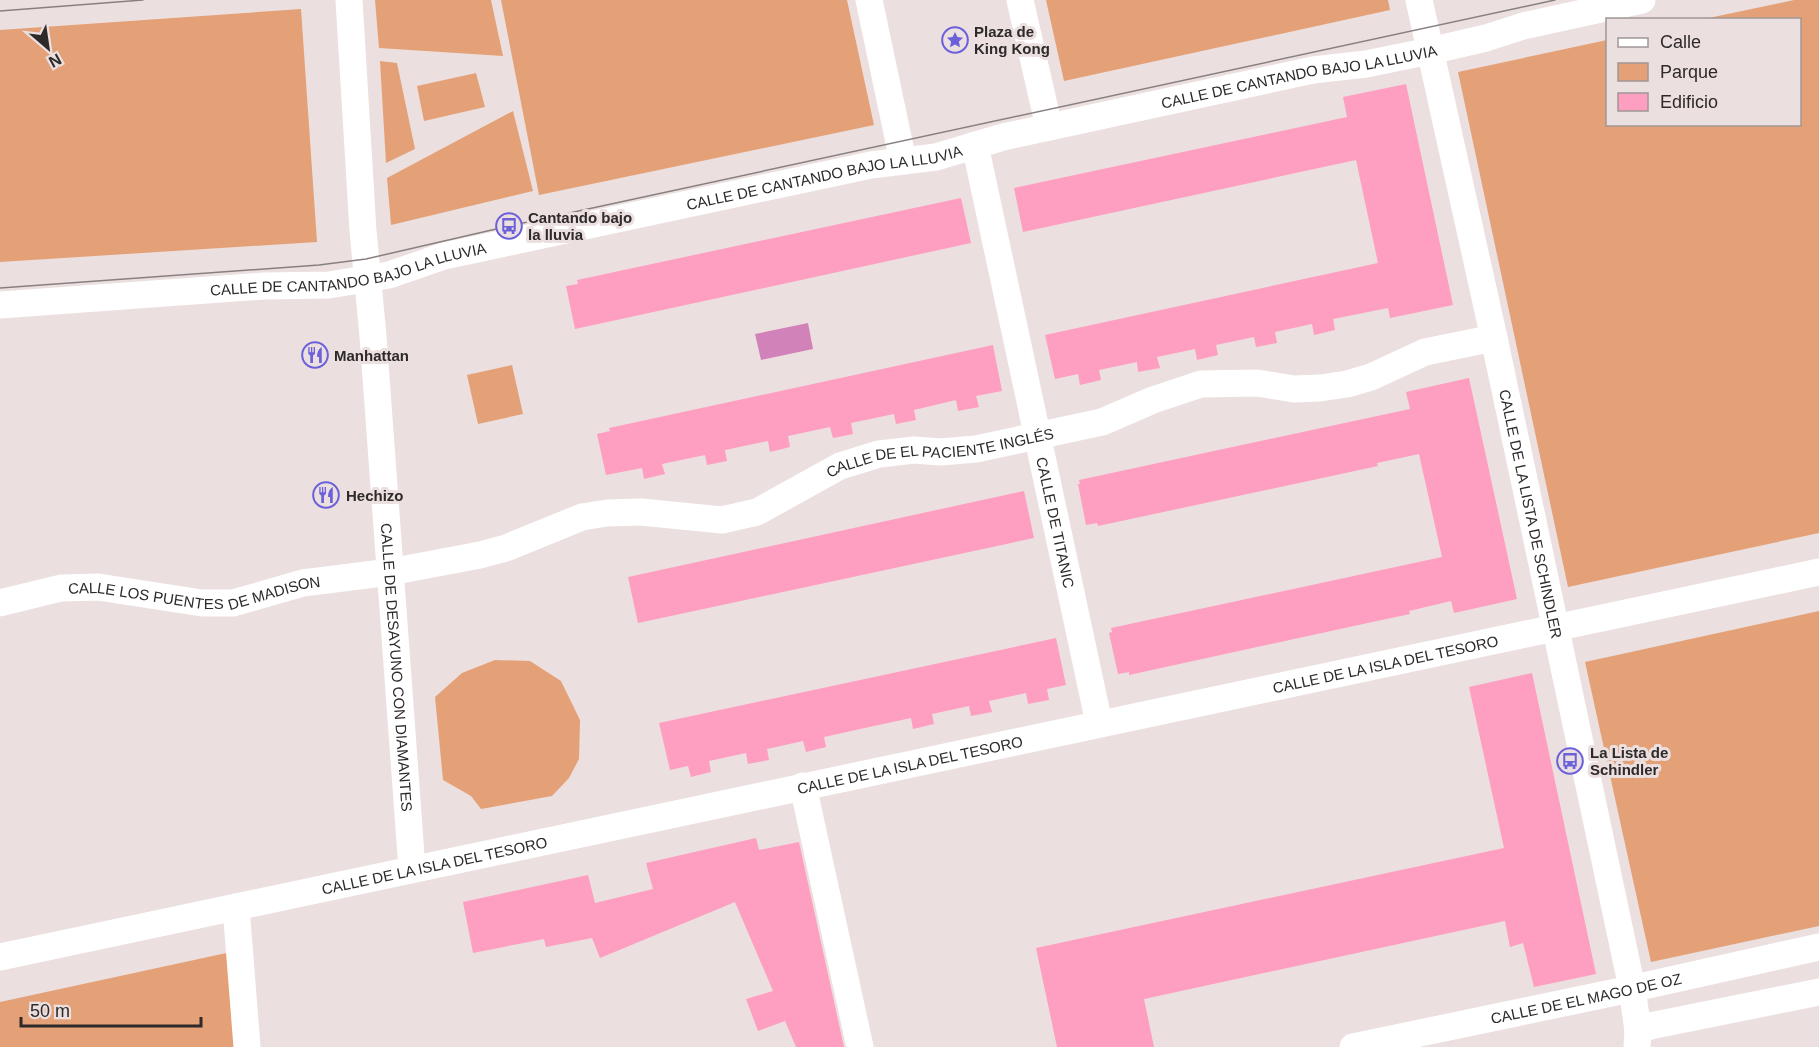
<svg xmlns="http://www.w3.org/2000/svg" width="1819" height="1047" viewBox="0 0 1819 1047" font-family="Helvetica,sans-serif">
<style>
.green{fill:#e4a177}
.water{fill:#d182b9}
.building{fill:#fe9ec0}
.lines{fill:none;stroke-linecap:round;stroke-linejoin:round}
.minor{stroke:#fff;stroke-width:27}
.tram{stroke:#888080;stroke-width:1.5}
.labels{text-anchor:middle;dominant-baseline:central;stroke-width:6;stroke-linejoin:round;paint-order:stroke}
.poi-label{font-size:15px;font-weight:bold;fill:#2e2a2a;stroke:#ecdfdf;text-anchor:start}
.street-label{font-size:15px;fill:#2e2a2a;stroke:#ecdfdf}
</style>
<rect width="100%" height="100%" fill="#ecdfdf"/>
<g class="green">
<polygon points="375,0 491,0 503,56 379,48"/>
<polygon points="501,0 847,0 874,125 539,195"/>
<polygon points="1046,0 1388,0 1390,10 1064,81"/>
<polygon points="1794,0 1819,0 1819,533 1568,587 1458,72 1607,40 1608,124 1800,124 1800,20 1704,19"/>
<polygon points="301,9 317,242 0,262 0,30"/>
<polygon points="380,61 397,63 415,149 386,163"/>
<polygon points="476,73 485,107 424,121 417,86"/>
<polygon points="513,111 533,191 391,225 387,178"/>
<polygon points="512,365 523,414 478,424 467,375"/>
<polygon points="1819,611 1819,926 1651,962 1585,662"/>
<polygon points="495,660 530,661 561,681 580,720 579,759 569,778 552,796 481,809 471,796 443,780 435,697 462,673"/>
<polygon points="231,952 238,1047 0,1047 0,1002"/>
</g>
<polygon class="water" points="808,323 813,349 761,360 755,334"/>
<g class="building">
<polygon points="1406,84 1453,305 1390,318 1388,308 1333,319 1335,330 1314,335 1312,324 1275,332 1277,343 1256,347 1254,337 1216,345 1218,355 1197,360 1195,349 1157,357 1160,368 1138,372 1137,362 1099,370 1101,380 1080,385 1078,374 1055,379 1045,335 1378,263 1356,160 1023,232 1014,188 1347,117 1343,97"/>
<polygon points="961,198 971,243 575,329 566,286 578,284 577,280"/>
<polygon points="993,345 1002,391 976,396 979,407 958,411 956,400 914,410 916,420 896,424 894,414 851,423 853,434 833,438 830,427 788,436 790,447 770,452 768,441 725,450 727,461 707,465 705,455 662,464 665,474 644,479 642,468 606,475 597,434 610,431 609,428"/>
<polygon points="1469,378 1517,599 1454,613 1451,601 1409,611 1410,614 1377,621 1129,675 1129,672 1118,674 1109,633 1112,632 1111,628 1442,557 1419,454 1377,463 1378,466 1098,526 1097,523 1086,525 1078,484 1080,484 1079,480 1410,409 1406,392"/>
<polygon points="1024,491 1034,538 638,623 628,577"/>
<polygon points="1056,638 1066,685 1047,689 1049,700 1028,704 1026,693 989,701 992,712 971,716 969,706 932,714 934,724 913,729 911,718 860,729 824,737 826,747 806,752 803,741 767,749 769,760 748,764 746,753 709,761 711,772 691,777 688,766 670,770 659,723"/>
<polygon points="1532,673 1596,974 1534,987 1523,943 1510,947 1505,921 1144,999 1154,1047 1057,1047 1036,948 1504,848 1469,687"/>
<polygon points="756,838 759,850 799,842 844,1047 796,1047 785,1021 758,1031 746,999 773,991 735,902 600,958 592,938 546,947 544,939 473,953 463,902 588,875 595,903 653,889 646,863"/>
</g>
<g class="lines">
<g class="minor">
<path id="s1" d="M349,0L363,231L373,336L412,869"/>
<polyline points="869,0 903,161"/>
<polyline points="1020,0 1049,127"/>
<path id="s2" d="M1419,0L1494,338L1632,988L1638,1031L1637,1047"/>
<path id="s3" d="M975,145L1099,723"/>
<path id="s4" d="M0,305L264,286L329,285L389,275L444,256L871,165L936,157L1003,137L1313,70L1366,64L1430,51L1486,38L1523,26L1642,0"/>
<path id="s5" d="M0,603L61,588L98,587L202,603H233L303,583L390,572L480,555L506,548L582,517L607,513L641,512L722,520L757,512L840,466L879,454L914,450L941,452L976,449L1102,422L1153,400L1201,384L1257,383L1294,389L1320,388L1347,384L1371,377L1425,352L1494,338"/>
<polyline points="803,786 860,1047"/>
<polyline points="236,907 247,1047"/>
<path id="s6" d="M0,957L1819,572"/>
<polyline points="1638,1031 1650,1026 1819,992"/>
<path id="s7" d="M1353,1047L1621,991L1819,947"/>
</g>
<g class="tram">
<polyline points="0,11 143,0"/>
<polyline points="0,288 319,265 366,259 509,226 1555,0"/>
</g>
</g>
<defs>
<g id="sight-ring" transform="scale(1.35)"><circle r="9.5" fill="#ecdfdf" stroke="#6b61da" stroke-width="1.5"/><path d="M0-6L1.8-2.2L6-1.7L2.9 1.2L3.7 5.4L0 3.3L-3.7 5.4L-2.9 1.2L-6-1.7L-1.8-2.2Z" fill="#6b61da"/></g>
<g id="bus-ring" transform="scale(1.35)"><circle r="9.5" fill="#ecdfdf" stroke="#6b61da" stroke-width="1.5"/><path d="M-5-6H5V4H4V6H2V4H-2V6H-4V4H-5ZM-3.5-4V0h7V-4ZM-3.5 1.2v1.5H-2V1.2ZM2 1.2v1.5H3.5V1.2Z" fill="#6b61da"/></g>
<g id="restaurant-ring" transform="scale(1.35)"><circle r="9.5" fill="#ecdfdf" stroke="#6b61da" stroke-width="1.5"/><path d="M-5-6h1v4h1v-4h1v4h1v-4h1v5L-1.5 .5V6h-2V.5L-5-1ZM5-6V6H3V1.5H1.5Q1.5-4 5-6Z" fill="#6b61da"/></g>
</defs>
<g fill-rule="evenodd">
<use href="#sight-ring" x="955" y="40"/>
<use href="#bus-ring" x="509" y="226"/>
<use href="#restaurant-ring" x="315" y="355"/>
<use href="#restaurant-ring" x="326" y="495"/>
<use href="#bus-ring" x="1570" y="761"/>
</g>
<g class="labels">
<g class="poi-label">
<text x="974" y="31">Plaza de<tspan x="974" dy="17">King Kong</tspan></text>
<text x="528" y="217">Cantando bajo<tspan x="528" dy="17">la lluvia</tspan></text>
<text x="334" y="355">Manhattan</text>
<text x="346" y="495">Hechizo</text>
<text x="1590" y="752">La Lista de<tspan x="1590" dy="17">Schindler</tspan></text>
</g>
<g class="street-label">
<text stroke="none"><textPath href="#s4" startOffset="1323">CALLE DE CANTANDO BAJO LA LLUVIA</textPath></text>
<text stroke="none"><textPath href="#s4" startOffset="837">CALLE DE CANTANDO BAJO LA LLUVIA</textPath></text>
<text stroke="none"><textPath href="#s4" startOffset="351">CALLE DE CANTANDO BAJO LA LLUVIA</textPath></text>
<text stroke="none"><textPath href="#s5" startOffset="970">CALLE DE EL PACIENTE INGLÉS</textPath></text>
<text stroke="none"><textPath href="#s2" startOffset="526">CALLE DE LA LISTA DE SCHINDLER</textPath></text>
<text stroke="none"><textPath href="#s3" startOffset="386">CALLE DE TITANIC</textPath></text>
<text stroke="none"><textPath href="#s5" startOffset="198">CALLE LOS PUENTES DE MADISON</textPath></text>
<text stroke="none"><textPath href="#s6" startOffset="1416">CALLE DE LA ISLA DEL TESORO</textPath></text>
<text stroke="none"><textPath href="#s1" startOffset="669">CALLE DE DESAYUNO CON DIAMANTES</textPath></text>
<text stroke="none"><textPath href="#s6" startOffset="930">CALLE DE LA ISLA DEL TESORO</textPath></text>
<text stroke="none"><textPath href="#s6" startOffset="444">CALLE DE LA ISLA DEL TESORO</textPath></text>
<text stroke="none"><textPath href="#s7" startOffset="238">CALLE DE EL MAGO DE OZ</textPath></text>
</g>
</g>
<rect x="1606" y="18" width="195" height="108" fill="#ecdfdf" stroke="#a09797" stroke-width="1.5"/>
<rect x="1618" y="38" width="30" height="9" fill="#ffffff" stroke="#a09797" stroke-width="1.5"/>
<text x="1660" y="48" font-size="18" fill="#2e2a2a">Calle</text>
<rect x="1618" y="63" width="30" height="18" fill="#e4a177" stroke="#a09797" stroke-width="1.5"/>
<text x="1660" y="78" font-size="18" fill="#2e2a2a">Parque</text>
<rect x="1618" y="93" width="30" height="18" fill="#fe9ec0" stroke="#a09797" stroke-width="1.5"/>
<text x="1660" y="108" font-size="18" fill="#2e2a2a">Edificio</text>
<g transform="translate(48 48) rotate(151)" stroke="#ecdfdf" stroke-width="4.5" paint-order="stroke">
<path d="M0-4.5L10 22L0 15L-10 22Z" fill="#2e2a2a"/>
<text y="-9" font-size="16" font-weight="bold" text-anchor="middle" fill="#2e2a2a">N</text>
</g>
<path d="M21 1017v9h180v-9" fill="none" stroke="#2e2a2a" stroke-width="3"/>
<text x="30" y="1017" font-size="18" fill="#2e2a2a" stroke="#ecdfdf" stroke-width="4.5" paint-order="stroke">50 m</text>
</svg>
